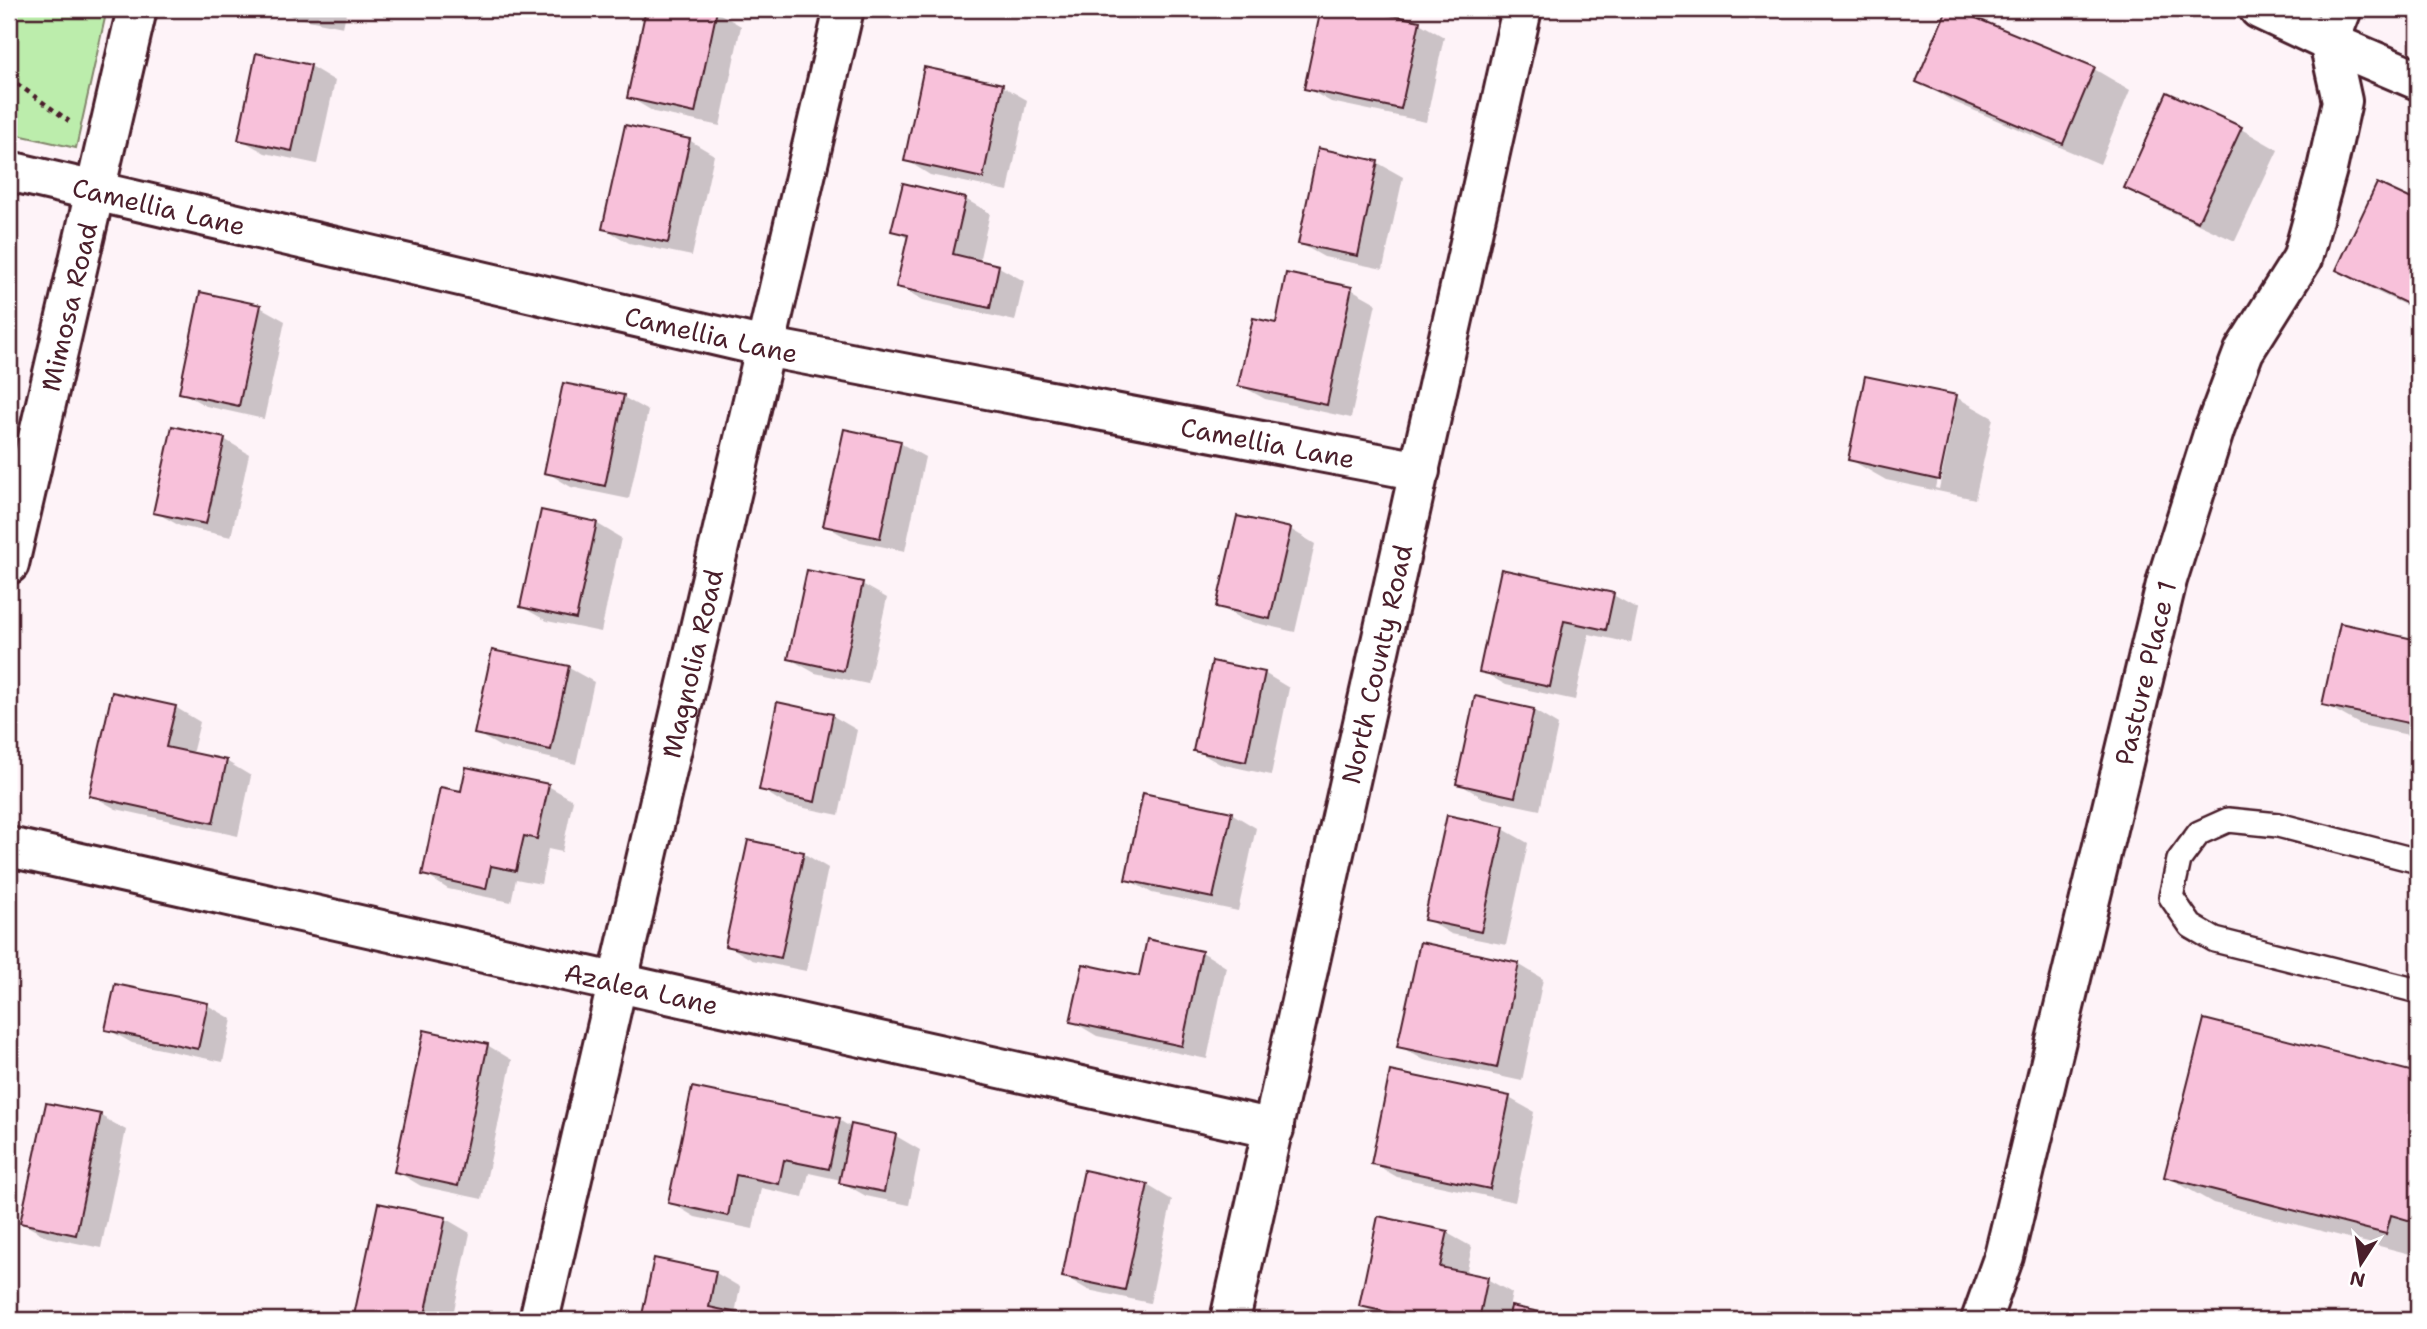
<svg xmlns="http://www.w3.org/2000/svg" width="2427" height="1329" viewBox="0 0 2427 1329" font-family="'Shantell Sans',sans-serif">
<style>
.green{fill:#bcedac;stroke:#83866c;stroke-width:2}
.shadow{fill:#0003;fill-rule:evenodd}
.building{fill:#f8c1da;stroke:#4a1f2b;stroke-width:2}
.lines{fill:none;stroke-linecap:round;stroke-linejoin:round}
.service-casing{stroke:#4a1f2b;stroke-width:28}
.minor-casing{stroke:#4a1f2b;stroke-width:44}
.tertiary-casing{stroke:#4a1f2b;stroke-width:44}
.path{stroke:#4a1f2b;stroke-width:4.5;stroke-dasharray:5 5;stroke-linecap:butt}
.service{stroke:#fff;stroke-width:23}
.minor{stroke:#fff;stroke-width:38}
.tertiary{stroke:#fff;stroke-width:38}
.labels{text-anchor:middle;dominant-baseline:central;stroke-width:5;stroke-linejoin:round;paint-order:stroke}
.street-label{font-size:26px;fill:#4a1f2b;stroke:#fff}
</style>
<rect width="100%" height="100%" fill="#fef3f8"/>
<filter id="ink" filterUnits="userSpaceOnUse"><feTurbulence type="fractalNoise" baseFrequency=".0143" numOctaves="2"/><feDisplacementMap in="SourceGraphic" scale="14" xChannelSelector="R" yChannelSelector="G"/><feConvolveMatrix kernelMatrix="1 2 1 2 8 2 1 2 1" color-interpolation-filters="sRGB"/></filter>
<g filter="url(#ink)">
<polygon class="green" points="9,9 107,9 76,148 9,133"/>
<g class="shadow">
<polygon points="278,9 347,9 343,27 293,17"/>
<polygon points="648,9 701,9 717,12 741,26 720,126 654,112 629,97"/>
<polygon points="1323,9 1353,9 1419,23 1444,37 1426,122 1331,102 1306,88"/>
<polygon points="1949,9 2094,69 2130,90 2100,164 1954,102 1918,81"/>
<polygon points="310,66 335,81 317,164 265,153 240,139"/>
<polygon points="1002,86 1027,100 1008,191 930,175 906,160"/>
<polygon points="2241,129 2278,150 2235,241 2163,208 2126,187"/>
<polygon points="689,140 714,155 692,256 629,243 604,228"/>
<polygon points="1319,150 1378,163 1403,177 1383,269 1324,257 1299,243"/>
<polygon points="2378,185 2418,204 2418,311 2375,291 2338,270"/>
<polygon points="965,199 990,213 979,262 999,267 1024,281 1015,321 923,300 898,286 909,239 893,230"/>
<polygon points="1351,289 1376,303 1351,418 1265,399 1240,385 1277,325"/>
<polygon points="260,307 285,321 264,419 206,406 181,392"/>
<polygon points="623,397 648,411 629,499 571,487 546,472"/>
<path d="M1956,397L1993,418L1975,499L1886,480L1849,459ZM1953,407H1956L1939,489L1935,488Z"/>
<polygon points="224,439 249,454 231,537 180,526 155,512"/>
<polygon points="900,443 925,457 905,551 850,540 825,525"/>
<polygon points="596,523 621,538 601,632 547,621 522,607"/>
<polygon points="1290,529 1315,544 1295,632 1243,620 1218,606"/>
<polygon points="1502,571 1613,595 1638,609 1631,643 1589,634 1575,700 1506,685 1481,671"/>
<polygon points="862,584 887,598 868,684 815,673 790,659"/>
<polygon points="2341,625 2418,642 2418,737 2361,725 2324,704"/>
<polygon points="493,652 569,668 594,682 576,764 501,747 476,733"/>
<polygon points="1264,673 1289,688 1271,775 1220,764 1195,750"/>
<polygon points="779,704 833,716 857,730 839,815 785,804 761,789"/>
<polygon points="175,707 200,722 192,754 226,761 251,776 238,836 116,809 91,795"/>
<polygon points="1533,710 1558,725 1540,810 1483,798 1458,783"/>
<polygon points="548,786 573,800 562,852 548,849 541,884 516,879 511,902 448,889 424,874 462,794"/>
<polygon points="1231,813 1256,828 1238,911 1152,893 1127,879"/>
<polygon points="1503,829 1528,843 1506,945 1451,934 1426,919"/>
<polygon points="803,853 828,868 806,971 752,960 727,945"/>
<polygon points="1202,952 1226,967 1207,1059 1097,1036 1072,1021 1140,978"/>
<polygon points="1518,964 1543,979 1522,1081 1424,1060 1399,1046"/>
<polygon points="207,1005 232,1019 223,1062 132,1043 107,1029"/>
<polygon points="2205,1021 2418,1075 2418,1256 2213,1203 2166,1176"/>
<polygon points="487,1045 512,1060 482,1199 421,1186 396,1171"/>
<polygon points="1509,1098 1534,1112 1515,1202 1397,1177 1373,1163"/>
<polygon points="47,1105 101,1116 126,1130 101,1248 47,1237 22,1223"/>
<polygon points="839,1120 852,1128 896,1136 920,1150 909,1205 866,1196 841,1182 841,1180 809,1173 803,1197 761,1188 753,1229 695,1217 670,1202"/>
<polygon points="1147,1185 1172,1200 1150,1303 1088,1290 1064,1276"/>
<polygon points="379,1205 446,1219 470,1233 452,1320 355,1320"/>
<polygon points="1447,1233 1472,1247 1466,1274 1487,1279 1512,1293 1509,1308 1568,1320 1388,1320 1360,1305"/>
<polygon points="656,1260 716,1273 740,1287 735,1314 750,1320 643,1320"/>
</g>
<g class="building">
<polygon points="646,9 717,10 695,113 627,98"/>
<polygon points="1321,9 1362,9 1420,21 1401,109 1304,89"/>
<polygon points="1947,9 1954,9 2095,67 2063,144 1916,82"/>
<polygon points="256,53 311,65 292,151 238,140"/>
<polygon points="924,67 1003,84 983,178 904,161"/>
<polygon points="2167,92 2242,127 2198,222 2124,188"/>
<polygon points="625,125 690,139 668,243 602,229"/>
<polygon points="1318,148 1378,161 1358,256 1298,244"/>
<polygon points="903,183 966,198 953,254 999,265 990,308 896,287 908,235 891,231"/>
<polygon points="2377,183 2418,202 2418,309 2336,270"/>
<polygon points="1286,273 1352,287 1327,405 1238,386 1253,318 1276,323"/>
<polygon points="200,292 261,305 239,406 179,393"/>
<polygon points="1865,376 1957,395 1939,480 1848,460"/>
<polygon points="563,383 624,395 605,486 544,473"/>
<polygon points="172,426 225,438 206,524 153,513"/>
<polygon points="844,429 901,441 880,538 823,526"/>
<polygon points="541,510 597,522 576,619 520,607"/>
<polygon points="1237,516 1291,528 1270,619 1216,607"/>
<polygon points="1501,569 1614,593 1606,630 1564,621 1550,687 1479,672"/>
<polygon points="807,570 863,582 844,671 788,659"/>
<polygon points="2340,623 2418,640 2418,725 2322,705"/>
<polygon points="492,650 569,666 551,750 474,734"/>
<polygon points="1212,661 1265,672 1246,762 1193,751"/>
<polygon points="112,692 176,706 166,747 227,760 213,823 89,796"/>
<polygon points="1475,696 1534,709 1515,797 1456,784"/>
<polygon points="777,702 833,714 815,802 759,790"/>
<polygon points="466,767 549,784 537,839 524,836 516,871 491,866 486,889 422,875 440,787 461,791"/>
<polygon points="1143,793 1232,812 1213,898 1125,880"/>
<polygon points="1447,815 1504,827 1481,932 1424,920"/>
<polygon points="748,840 804,852 781,958 725,946"/>
<polygon points="1147,939 1202,951 1182,1046 1070,1022 1083,964 1139,976"/>
<polygon points="1420,942 1519,963 1497,1068 1397,1047"/>
<polygon points="115,984 208,1003 198,1049 105,1030"/>
<polygon points="2204,1019 2418,1073 2418,1223 2391,1215 2386,1234 2164,1177"/>
<polygon points="424,1030 488,1044 458,1186 394,1172"/>
<polygon points="1390,1071 1510,1096 1490,1189 1371,1164"/>
<polygon points="692,1087 840,1118 829,1169 784,1160 779,1184 736,1175 728,1216 668,1203"/>
<polygon points="46,1103 101,1114 76,1235 20,1223"/>
<polygon points="851,1124 896,1134 884,1192 839,1183"/>
<polygon points="1084,1170 1148,1184 1125,1290 1062,1277"/>
<polygon points="378,1203 446,1217 424,1320 353,1320"/>
<polygon points="1378,1216 1448,1231 1440,1267 1488,1277 1479,1320 1425,1320 1359,1306"/>
<polygon points="654,1258 716,1271 709,1307 742,1314 740,1320 641,1320"/>
<polygon points="1511,1306 1577,1320 1508,1320"/>
</g>
<g class="lines">
<g class="service-casing">
<polyline id="service" points="2418,861 2278,825 2228,820 2199,833 2179,860 2171,897 2191,926 2215,940 2418,991"/>
</g>
<g class="minor-casing">
<g id="minor">
<polyline points="2259,9 2329,42 2418,80"/>
<path id="s1" d="M9,171L765,347L1420,471"/>
<path id="s2" d="M9,564L137,9"/>
<path id="s3" d="M9,847L1274,1129"/>
<path id="s4" d="M539,1320L844,9"/>
<path id="s5" d="M1981,1320L2004,1256L2167,580L2215,428L2244,351L2302,259L2327,169L2342,101L2329,42L2342,9"/>
</g>
</g>
<g class="tertiary-casing">
<g id="tertiary">
<path id="s6" d="M1230,1320L1522,9"/>
</g>
</g>
<polyline class="path" points="9,78 69,121"/>
<use href="#service" class="service"/>
<use href="#minor" class="minor"/>
<use href="#tertiary" class="tertiary"/>
</g>
</g>
<g class="labels">
<g class="street-label">
<text stroke="none"><textPath href="#s1" startOffset="154">Camellia Lane</textPath></text>
<text stroke="none"><textPath href="#s2" startOffset="264">Mimosa Road</textPath></text>
<text stroke="none"><textPath href="#s1" startOffset="721">Camellia Lane</textPath></text>
<text stroke="none"><textPath href="#s1" startOffset="1288">Camellia Lane</textPath></text>
<text stroke="none"><textPath href="#s4" startOffset="674">Magnolia Road</textPath></text>
<text stroke="none"><textPath href="#s6" startOffset="672">North County Road</textPath></text>
<text stroke="none"><textPath href="#s5" startOffset="668">Pasture Place 1</textPath></text>
<text stroke="none"><textPath href="#s3" startOffset="648">Azalea Lane</textPath></text>
</g>
</g>
<rect width="2427" height="1329" fill="none" stroke="#fff" stroke-width="35"/>
<rect x="18" y="18" width="2392" height="1294" fill="none" stroke="#4a1f2b" stroke-width="2.5" filter="url(#ink)"/>
<g transform="translate(2361 1263) rotate(192)" stroke="#ffffff" stroke-width="5" paint-order="stroke">
<path d="M0-5L12 26L0 18L-12 26Z" fill="#4a1f2b"/>
<text y="-10" font-size="19" font-weight="bold" text-anchor="middle" fill="#4a1f2b">N</text>
</g>
</svg>
